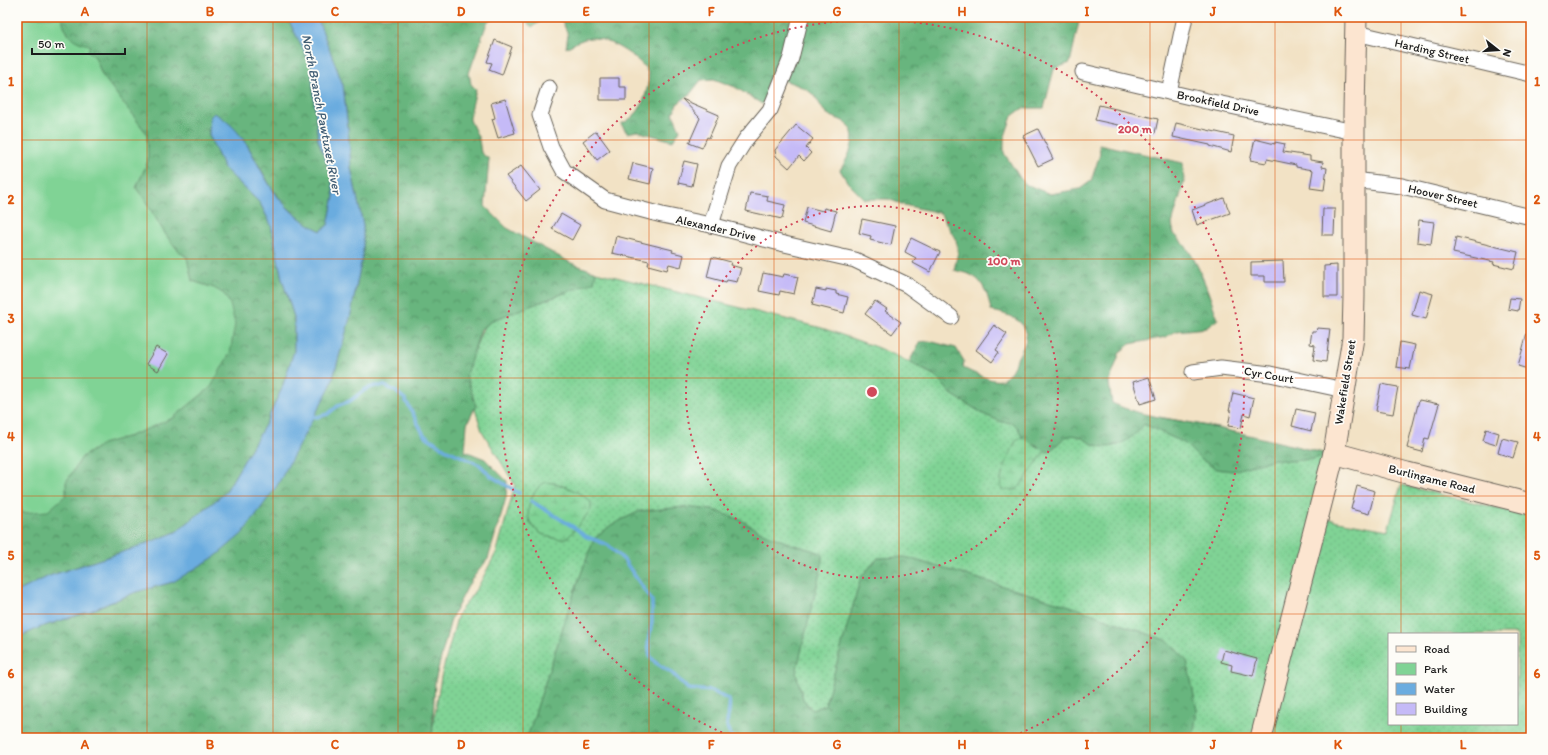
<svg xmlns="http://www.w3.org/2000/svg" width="1548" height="755" viewBox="0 0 1548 755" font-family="Itim,sans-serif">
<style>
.grass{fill:url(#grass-dots);stroke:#4e7858;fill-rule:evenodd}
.forest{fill:url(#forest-crowns);stroke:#42684d}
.wetland{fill:url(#wetland-marsh);stroke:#4e7858}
.park{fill:#80d395;stroke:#4e7858}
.water{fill:#6bacdf;stroke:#44647e}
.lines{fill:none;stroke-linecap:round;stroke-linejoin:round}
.stream{stroke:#6bacdf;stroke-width:3.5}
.building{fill:#c5baf7}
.street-casing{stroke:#676157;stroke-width:17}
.secondary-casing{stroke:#676157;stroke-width:23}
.street{stroke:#fff;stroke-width:15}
.secondary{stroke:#fce5d0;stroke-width:21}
.grid{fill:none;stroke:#de560d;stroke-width:1;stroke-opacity:0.55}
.ring{fill:none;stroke:#d1495b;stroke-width:2;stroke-dasharray:2 4}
.labels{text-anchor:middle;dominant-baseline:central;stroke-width:3.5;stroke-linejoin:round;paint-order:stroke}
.street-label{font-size:12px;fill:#1c1c1c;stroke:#fdfcf7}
.water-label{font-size:13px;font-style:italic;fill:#405d74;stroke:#fdfcf7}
.centre{fill:#d1495b;stroke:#fdfcf7;stroke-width:2}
.ring-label{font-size:12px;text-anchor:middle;font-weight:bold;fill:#d1495b;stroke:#fdfcf7;stroke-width:3.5;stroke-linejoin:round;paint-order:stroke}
.neatline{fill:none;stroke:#de560d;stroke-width:1.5}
.grid-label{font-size:13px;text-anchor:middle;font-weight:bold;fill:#de560d}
</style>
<defs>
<pattern id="grass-dots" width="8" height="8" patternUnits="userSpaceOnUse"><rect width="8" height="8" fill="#80d395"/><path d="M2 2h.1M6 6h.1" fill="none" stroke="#6eb580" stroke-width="1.8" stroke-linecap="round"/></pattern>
<pattern id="forest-crowns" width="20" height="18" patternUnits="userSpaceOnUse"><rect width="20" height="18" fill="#68b57e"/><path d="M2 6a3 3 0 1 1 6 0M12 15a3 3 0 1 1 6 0" fill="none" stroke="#559266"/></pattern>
<pattern id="wetland-marsh" width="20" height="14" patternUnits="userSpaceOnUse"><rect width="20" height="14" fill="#80d395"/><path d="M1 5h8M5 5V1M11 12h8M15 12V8" fill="none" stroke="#6eb580"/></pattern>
</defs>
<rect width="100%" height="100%" fill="#fdfcf7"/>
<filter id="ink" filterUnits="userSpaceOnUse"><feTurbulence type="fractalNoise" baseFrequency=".025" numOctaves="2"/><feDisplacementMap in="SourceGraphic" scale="8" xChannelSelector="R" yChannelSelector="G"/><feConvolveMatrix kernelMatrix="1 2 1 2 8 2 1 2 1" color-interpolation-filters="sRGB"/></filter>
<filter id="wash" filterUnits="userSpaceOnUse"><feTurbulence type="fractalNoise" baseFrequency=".012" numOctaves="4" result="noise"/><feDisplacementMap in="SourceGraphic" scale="16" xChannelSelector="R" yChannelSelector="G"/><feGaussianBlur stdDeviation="0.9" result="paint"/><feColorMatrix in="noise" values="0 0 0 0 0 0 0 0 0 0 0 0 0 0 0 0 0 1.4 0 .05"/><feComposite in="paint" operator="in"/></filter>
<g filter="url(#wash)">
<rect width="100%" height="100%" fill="#f2e2c5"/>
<path class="grass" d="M596,272L822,328L876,347L897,356L963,390L1148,415L1209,426L1327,454L1311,514L1333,520L1388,530L1401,485L1531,516V738H431L441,677L458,614L479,585L497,551L515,485L482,431L464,374L488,317ZM1389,634H1517V724H1389Z"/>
<g class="forest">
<path d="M62,17H287L311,65L318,140L331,174L334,196L328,225L321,231L306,224L284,204L271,187L244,139L214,114L210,117L209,135L224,168L260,203L271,225L282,279L294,317V351L282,388L265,425L225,493L176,532L132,549L49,576L17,592V494L22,513L66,495V482L82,457L102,444L130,436L173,418L211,387L214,288L192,281L187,258C163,240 155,211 136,188L148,161L147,134L102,75L95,57L71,38L63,25Z"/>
<polygon points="317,17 495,17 487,23 469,73 471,84 476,89 470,115 470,120 479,139 481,153 489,159 485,206 507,228 571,263 596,272 594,282 493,320 481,329 466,375 476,406 467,424 465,451 485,459 507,481 506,498 488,559 471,580 451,619 435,681 432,738 17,738 17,638 41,627 90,611 136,592 173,582 331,385 350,318 363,253 363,225 351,168 348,128 343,85"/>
<polygon points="507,17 547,17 532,27 525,21"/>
<path d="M549,17H1080L1070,63L1054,69L1044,108H1023L1012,116L1004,139V153L1020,178L1027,185L1050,194L1080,189L1091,181L1100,154L1099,144L1183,163L1184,182L1172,224L1174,234C1198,254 1207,291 1218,319L1206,328L1176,331L1166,337L1130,344L1120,352L1109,383L1112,403C1141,417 1175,419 1207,426C1247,434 1287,444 1327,454L1314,459L1289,461L1275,459L1232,471L1217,469L1200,459L1184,443L1144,424C1133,439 1114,452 1095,445C1086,442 1080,433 1069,436C1062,438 1055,447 1050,452L1045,451L1022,437L1018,428L1013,423L1002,422L985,415L951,394L936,376L909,362L920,342L929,341L956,348L964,361L963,368C972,372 993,383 1001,380C1009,377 1013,368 1016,361C1019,354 1025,346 1026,338C1029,320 1004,313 991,311C989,299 985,283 973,276C968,273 960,272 954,270L958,252L956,240L940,213L904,205L888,199H864L848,183L840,170C849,157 862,132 843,121C837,118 828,116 824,111C821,107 819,102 816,98C808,87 793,84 781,79L767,100L762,104L735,87L714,79L701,80L690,94L677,104L673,114L680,130L673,141L637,131L627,133L621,124C628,121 633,117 638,111C643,105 651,81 648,73C643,59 610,40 595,38C585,37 575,43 566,48L568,34L561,19Z"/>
<polygon points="684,507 713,510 741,520 763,533 791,544 822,553 822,564 796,673 803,699 812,710 825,705 861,577 878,558 905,557 1070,606 1168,641 1187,661 1197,710 1193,738 527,738 575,590 594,539 611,525 640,511"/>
</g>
<g class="wetland">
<path d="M1022,437L1045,451L1021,485L1016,490H1005L1001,488C998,476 1012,451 1016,440Z"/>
<path d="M546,482C562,484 579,491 591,502V509C588,514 570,536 567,538C562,540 554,538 549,537C540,534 531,528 529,519C526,506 534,487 546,482Z"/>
</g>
<path class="park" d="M17,17H62C65,35 73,42 90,45L88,51L95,57L102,75L147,134L148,161L136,188C155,211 163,240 187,258L192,281L214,288L224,294L230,304L235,324L230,353L211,387L173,418L130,436L102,444L82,457L66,482V495L48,511L22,513L17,494Z"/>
<path class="water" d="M287,17H317L343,85L348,128L351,168L363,225V253L350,318L331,385L277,486L242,534L216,556L173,582L136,592L90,611L41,627L17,638V592L49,576L132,549L176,532L225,493L265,425L282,388L294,351V317L282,279L271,225L260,203L224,168L209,135L210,117L214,113C246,130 253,160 271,187C283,206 300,221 321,231L328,225L334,196L331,174L318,140L311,65Z"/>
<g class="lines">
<g class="stream">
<polyline points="311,416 317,417 328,414 339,405 350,401 366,389 375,386 385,386 395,391 405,399 424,435 445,449 480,465 491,476 519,493"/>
<path d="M531,501L575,528L585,536L608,545L624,560L652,601V622L648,642L650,656L656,663L672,673L688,689L712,691L729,700C732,714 720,726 734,738"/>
</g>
</g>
<g id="blocks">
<g class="building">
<polygon points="495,40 512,47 502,75 489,70 492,63 487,62"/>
<polygon points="600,78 619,78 619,87 626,87 626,100 600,100"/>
<polygon points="505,99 515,133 498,138 492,119 495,118 491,103"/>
<polygon points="682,99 719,115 709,138 707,137 702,148 689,143 700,118"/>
<polygon points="1099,105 1158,119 1155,133 1095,120"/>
<polygon points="1176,123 1234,136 1231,152 1210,146 1210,145 1173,137"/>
<polygon points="796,125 813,139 806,148 811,153 804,161 799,156 789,168 776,156 775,150"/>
<polygon points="1038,129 1053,159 1038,166 1023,136"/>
<polygon points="596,131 610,150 597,160 583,141"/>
<polygon points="1255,139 1275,144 1275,142 1285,144 1283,152 1310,156 1310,160 1323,162 1322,167 1327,168 1324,190 1310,188 1313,170 1296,167 1296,165 1267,159 1266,163 1250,160"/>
<polygon points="684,161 697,164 692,186 678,183"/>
<polygon points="633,163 653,168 650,184 629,179"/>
<polygon points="521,166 540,190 526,201 506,176"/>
<polygon points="750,193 768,196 767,201 785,205 782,219 746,211"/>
<polygon points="1224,198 1230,213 1197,225 1192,210"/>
<polygon points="807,207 823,211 824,208 836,211 831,231 803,223"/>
<polygon points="1323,209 1335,209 1334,235 1322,235"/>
<polygon points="561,214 580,225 572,240 552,229"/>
<polygon points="862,219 895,226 891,245 870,240 871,236 859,233"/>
<polygon points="1419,220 1434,222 1431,244 1417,242"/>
<polygon points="616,236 673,250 672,252 684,255 681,267 669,264 667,270 648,265 649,261 612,253"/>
<polygon points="1456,237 1518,252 1514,269 1493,264 1494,262 1453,253"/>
<polygon points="911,238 940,252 930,272 913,263 916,258 905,252"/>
<polygon points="712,257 731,262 730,265 741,268 737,282 727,280 726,282 707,277"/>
<polygon points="1283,261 1284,282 1265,282 1265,276 1251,276 1251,262"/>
<polygon points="1337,265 1337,297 1324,297 1324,266"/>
<polygon points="763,273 783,277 784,274 798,277 794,294 780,291 779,295 759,291"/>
<polygon points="816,289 826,291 826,289 836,291 836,294 848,297 844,313 812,305"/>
<polygon points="1419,290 1433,294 1426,319 1412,315"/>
<polygon points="1510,298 1520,299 1518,311 1508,309"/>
<polygon points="875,301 887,309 885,311 901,322 892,334 865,314"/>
<polygon points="994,325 1007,334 996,350 999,352 992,362 976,350"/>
<polygon points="1317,328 1330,329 1326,362 1313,360 1315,345 1310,344 1312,331 1316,331"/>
<polygon points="1528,329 1531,329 1531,370 1518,366"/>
<polygon points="1400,342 1415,345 1410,369 1396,367"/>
<polygon points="156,347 168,354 158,371 146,364"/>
<polygon points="1149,377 1156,399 1140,404 1133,382"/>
<polygon points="1381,384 1398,387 1393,414 1376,411"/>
<polygon points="1233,393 1254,398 1250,416 1244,414 1241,428 1228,426 1231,411 1229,411"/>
<polygon points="1419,400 1439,404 1429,439 1425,438 1422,452 1407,448"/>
<polygon points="1296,409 1315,413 1311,431 1292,426"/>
<polygon points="1486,429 1499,433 1496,445 1483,441"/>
<polygon points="1502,438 1518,442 1513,458 1498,453"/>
<polygon points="1357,486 1375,491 1369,514 1351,509"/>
<polygon points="1224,650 1257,659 1253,676 1231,671 1232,665 1221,662"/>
</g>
</g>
</g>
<g filter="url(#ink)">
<use href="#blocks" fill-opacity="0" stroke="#676157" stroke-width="1"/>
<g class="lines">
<g class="street-casing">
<g id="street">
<polyline points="1356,33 1531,74"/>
<polyline points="1083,72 1207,101 1354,132"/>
<polyline points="549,88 540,115 551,147 564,171 605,200 662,215 711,225 780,243 855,260 907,285 951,317"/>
<polyline points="1169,92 1185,17"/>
<polyline points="1354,180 1402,186 1531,217"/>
<polyline points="711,225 729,166 746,139 770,110 791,58 801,17"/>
<polyline points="1193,372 1221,368 1270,374 1344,390"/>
</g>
</g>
<g class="secondary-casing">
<g id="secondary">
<polyline points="1334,453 1407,473 1531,504"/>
<polyline points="1261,738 1334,453 1353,338 1354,296 1354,112 1356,17"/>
</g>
</g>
<use href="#street" class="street"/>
<use href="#secondary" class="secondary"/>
</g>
</g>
<path class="grid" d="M147,17V738M273,17V738M398,17V738M523,17V738M649,17V738M774,17V738M899,17V738M1025,17V738M1150,17V738M1275,17V738M1401,17V634M17,140H1531M17,259H1531M17,378H1531M17,496H1531M17,614H1531M1401,724V738"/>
<g class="ring">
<circle cx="872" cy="392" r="186"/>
<path d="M733 737A372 372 0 1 1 1011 737"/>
</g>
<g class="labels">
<g class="street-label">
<text transform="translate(1432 51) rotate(13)">Harding Street</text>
<text transform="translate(1218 103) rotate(12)">Brookfield Drive</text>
<text transform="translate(1443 196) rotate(13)">Hoover Street</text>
<text transform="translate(716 228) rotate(13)">Alexander Drive</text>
<text transform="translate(1269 375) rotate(10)">Cyr Court</text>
<text transform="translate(1345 382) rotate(-81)">Wakefield Street</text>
<text transform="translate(1432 479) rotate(14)">Burlingame Road</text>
</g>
<g class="water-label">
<text transform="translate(322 114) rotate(79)">North Branch Pawtuxet River</text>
</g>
</g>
<circle cx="872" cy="392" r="6" class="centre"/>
<g class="ring-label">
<text x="1135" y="133">200 m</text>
<text x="1004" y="265">100 m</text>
</g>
<rect width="1548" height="755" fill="none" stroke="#fdfcf7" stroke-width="44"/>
<rect x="1388" y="633" width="130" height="92" fill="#fdfcf7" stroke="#a3a29f"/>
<rect x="1396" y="646" width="20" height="6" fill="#fce5d0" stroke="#a3a29f"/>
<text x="1424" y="653" font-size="12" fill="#1c1c1c">Road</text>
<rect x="1396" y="663" width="20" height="12" fill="#80d395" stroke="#a3a29f"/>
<text x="1424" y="673" font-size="12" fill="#1c1c1c">Park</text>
<rect x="1396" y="683" width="20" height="12" fill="#6bacdf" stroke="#a3a29f"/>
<text x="1424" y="693" font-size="12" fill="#1c1c1c">Water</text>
<rect x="1396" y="703" width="20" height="12" fill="#c5baf7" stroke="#a3a29f"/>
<text x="1424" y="713" font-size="12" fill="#1c1c1c">Building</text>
<g transform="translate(1498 50) rotate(107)" stroke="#fdfcf7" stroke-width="3" paint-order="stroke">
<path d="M0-3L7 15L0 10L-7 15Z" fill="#1c1c1c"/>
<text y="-6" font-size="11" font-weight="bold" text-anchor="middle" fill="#1c1c1c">N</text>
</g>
<path d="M32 48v6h93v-6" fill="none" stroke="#1c1c1c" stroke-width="2"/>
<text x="38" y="48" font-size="12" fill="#1c1c1c" stroke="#fdfcf7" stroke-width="3" paint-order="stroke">50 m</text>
<rect x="22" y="22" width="1504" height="711" class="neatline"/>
<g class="grid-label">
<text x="85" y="16">A</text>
<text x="210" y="16">B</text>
<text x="335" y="16">C</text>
<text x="461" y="16">D</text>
<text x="586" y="16">E</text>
<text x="711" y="16">F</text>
<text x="837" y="16">G</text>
<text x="962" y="16">H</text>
<text x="1087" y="16">I</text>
<text x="1213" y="16">J</text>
<text x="1338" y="16">K</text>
<text x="1463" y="16">L</text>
<text x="11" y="86">1</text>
<text x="1537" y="86">1</text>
<text x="11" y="204">2</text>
<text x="1537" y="204">2</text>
<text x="11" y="323">3</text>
<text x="1537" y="323">3</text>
<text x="11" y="441">4</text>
<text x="1537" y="441">4</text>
<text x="11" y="560">5</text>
<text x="1537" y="560">5</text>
<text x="11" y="678">6</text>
<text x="1537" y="678">6</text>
<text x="85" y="749">A</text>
<text x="210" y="749">B</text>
<text x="335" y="749">C</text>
<text x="461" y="749">D</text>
<text x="586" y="749">E</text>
<text x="711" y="749">F</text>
<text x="837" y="749">G</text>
<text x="962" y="749">H</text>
<text x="1087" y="749">I</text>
<text x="1213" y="749">J</text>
<text x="1338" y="749">K</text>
<text x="1463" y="749">L</text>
</g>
</svg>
